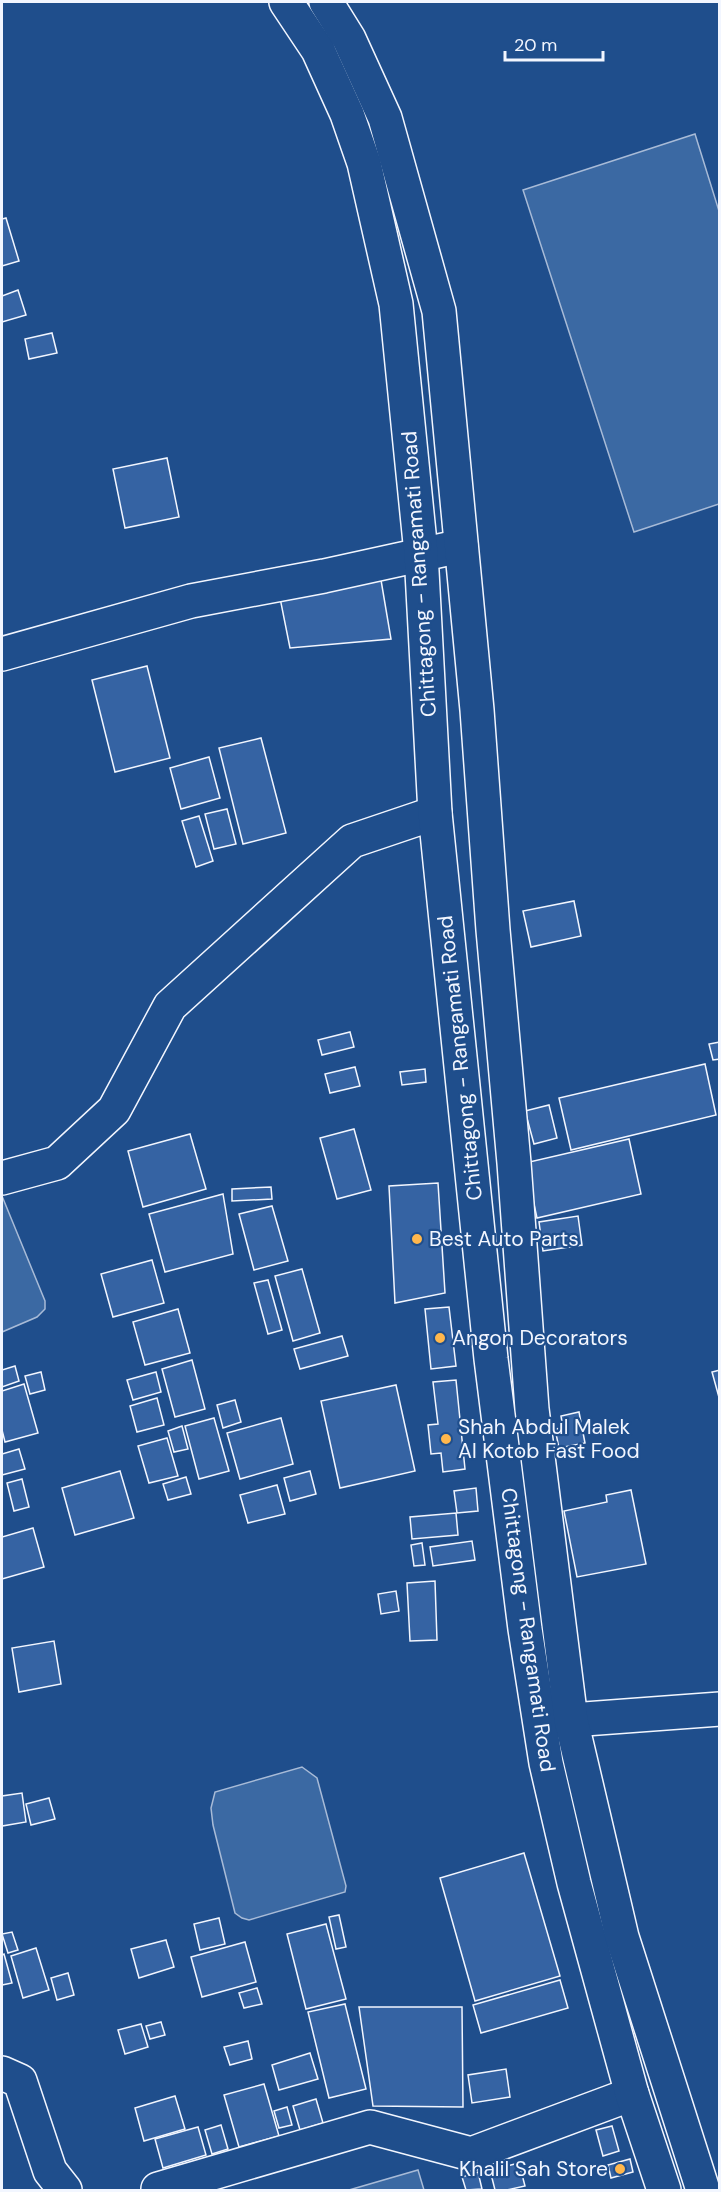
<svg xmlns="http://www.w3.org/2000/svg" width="721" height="2192" viewBox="0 0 721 2192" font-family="'DM Sans',sans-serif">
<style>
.water{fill:#3b69a3;stroke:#a8bbd7;stroke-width:1.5}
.building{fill:#3563a3;stroke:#f2f6ff;stroke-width:1.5}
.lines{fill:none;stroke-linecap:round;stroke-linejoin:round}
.minor-casing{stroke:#f2f6ff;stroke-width:36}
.highway-casing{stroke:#f2f6ff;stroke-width:36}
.minor{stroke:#1f4e8c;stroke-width:33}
.highway{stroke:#1f4e8c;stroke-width:33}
.poi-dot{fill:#ffb74d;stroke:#1f4e8c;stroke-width:2}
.labels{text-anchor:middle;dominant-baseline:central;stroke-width:4.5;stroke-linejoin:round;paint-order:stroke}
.street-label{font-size:21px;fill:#f2f6ff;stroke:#1f4e8c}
.poi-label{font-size:21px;fill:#f2f6ff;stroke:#1f4e8c;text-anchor:start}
</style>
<rect width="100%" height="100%" fill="#1f4e8c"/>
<g class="water">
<polygon points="695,134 719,211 719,504 634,532 523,190"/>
<polygon points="2,1196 45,1301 45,1309 37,1317 2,1332"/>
<polygon points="302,1767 317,1778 346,1886 345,1892 249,1920 242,1918 235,1913 213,1825 211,1808 215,1792"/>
<polygon points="418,2170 424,2190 349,2190"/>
</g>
<g class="building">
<polygon points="6,218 19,261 2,266 2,219"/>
<polygon points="18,290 26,315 2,322 2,296"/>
<polygon points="52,333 57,353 29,359 25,339"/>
<polygon points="167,458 179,517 125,528 113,469"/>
<polygon points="381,580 391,639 290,648 279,593"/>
<polygon points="147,666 170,758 115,772 92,680"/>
<polygon points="261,738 286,833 243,844 219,748"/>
<polygon points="209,757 220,798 181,809 170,768"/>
<polygon points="227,809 236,844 214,849 205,814"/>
<polygon points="199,816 213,861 196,867 182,821"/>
<polygon points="574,901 581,936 531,947 523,911"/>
<polygon points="350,1032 354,1047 322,1055 318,1040"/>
<polygon points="720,1042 720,1059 713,1060 709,1044"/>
<polygon points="705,1064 716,1115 571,1150 559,1098"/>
<polygon points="355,1067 360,1086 330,1093 325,1074"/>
<polygon points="425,1069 426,1082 402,1085 400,1072"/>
<polygon points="549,1105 557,1138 534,1144 525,1111"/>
<polygon points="354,1129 371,1190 337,1199 320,1138"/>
<polygon points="190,1134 206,1189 143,1207 128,1151"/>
<polygon points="629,1139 641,1194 537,1218 525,1163"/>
<polygon points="438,1183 445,1293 395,1303 389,1186"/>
<polygon points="271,1187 272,1199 232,1201 232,1189"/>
<polygon points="223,1194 233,1254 165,1272 149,1214"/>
<polygon points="272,1206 288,1261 254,1270 239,1214"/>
<polygon points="578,1216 582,1245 543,1251 539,1222"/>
<polygon points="152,1260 164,1303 113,1317 101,1274"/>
<polygon points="302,1269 320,1333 293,1341 275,1276"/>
<polygon points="268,1280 282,1330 268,1334 254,1283"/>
<polygon points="449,1307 456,1366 431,1369 425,1309"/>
<polygon points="178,1309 190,1353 145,1365 133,1322"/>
<polygon points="342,1336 348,1356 300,1369 294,1349"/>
<polygon points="192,1360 205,1409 175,1417 162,1369"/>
<polygon points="15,1366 19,1381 2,1387 2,1370"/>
<polygon points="720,1370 720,1401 712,1372"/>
<polygon points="41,1372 45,1390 30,1394 25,1376"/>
<polygon points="156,1372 161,1392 133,1400 127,1380"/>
<polygon points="456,1380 465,1469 443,1472 441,1453 431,1454 428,1425 438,1424 433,1382"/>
<polygon points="24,1384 38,1433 5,1442 2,1430 2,1391"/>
<polygon points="396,1385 415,1471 340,1488 321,1401"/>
<polygon points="157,1398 164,1425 137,1432 130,1406"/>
<polygon points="235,1400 241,1422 223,1428 217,1405"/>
<polygon points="579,1412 585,1443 559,1448 555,1429 563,1428 561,1416"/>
<polygon points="214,1418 229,1471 199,1479 185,1426"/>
<polygon points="281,1418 293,1464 240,1479 227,1433"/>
<polygon points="182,1426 188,1449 174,1452 168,1431"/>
<polygon points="167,1438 178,1476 149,1483 138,1446"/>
<polygon points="19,1449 25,1469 2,1475 2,1454"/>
<polygon points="120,1471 134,1518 75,1535 62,1488"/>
<polygon points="310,1471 316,1494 290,1501 284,1478"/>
<polygon points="186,1477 191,1494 168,1500 163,1484"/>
<polygon points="22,1479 29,1507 14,1511 7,1483"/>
<polygon points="277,1485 285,1514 248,1523 240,1495"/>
<polygon points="476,1488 478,1511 457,1513 454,1491"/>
<polygon points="631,1490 646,1564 577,1577 564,1511 607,1502 606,1495"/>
<polygon points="456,1513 458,1535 412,1539 410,1517"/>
<polygon points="33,1528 44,1567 2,1579 2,1537"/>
<polygon points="472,1541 475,1560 433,1566 430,1547"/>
<polygon points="422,1543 425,1565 414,1566 411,1545"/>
<polygon points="435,1581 437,1640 410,1641 407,1583"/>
<polygon points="396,1591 399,1611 381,1614 378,1594"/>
<polygon points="54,1641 61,1684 19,1692 12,1648"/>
<polygon points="22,1793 26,1822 2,1826 2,1796"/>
<polygon points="49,1798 55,1819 31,1825 26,1804"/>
<polygon points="524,1853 560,1976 475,2001 440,1878"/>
<polygon points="339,1915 346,1947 336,1949 329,1917"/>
<polygon points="219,1918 225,1944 200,1950 194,1924"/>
<polygon points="326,1924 346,1999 306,2009 287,1934"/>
<polygon points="12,1932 18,1950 8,1953 2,1934"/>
<polygon points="166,1940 174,1967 139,1978 131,1949"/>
<polygon points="245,1942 256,1982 202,1997 191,1957"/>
<polygon points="36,1948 49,1990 23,1998 11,1956"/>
<polygon points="4,1954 12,1983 2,1985 2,1955"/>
<polygon points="68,1973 74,1995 57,2000 51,1978"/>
<polygon points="560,1980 568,2008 481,2033 473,2005"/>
<polygon points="257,1988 262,2004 244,2008 239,1993"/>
<polygon points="345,2004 366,2089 329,2098 308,2012"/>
<polygon points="359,2007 462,2007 463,2107 373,2106"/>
<polygon points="161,2022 165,2035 150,2039 146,2026"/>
<polygon points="141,2024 148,2047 125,2054 118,2030"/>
<polygon points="248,2041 252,2059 230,2065 224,2047"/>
<polygon points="310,2053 318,2079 279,2090 272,2065"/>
<polygon points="506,2069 510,2097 472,2103 468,2075"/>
<polygon points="264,2084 279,2136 239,2147 224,2095"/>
<polygon points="175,2096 185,2129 144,2141 135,2108"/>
<polygon points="316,2099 323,2123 300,2130 293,2106"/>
<polygon points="287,2107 292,2125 279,2128 274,2111"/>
<polygon points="221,2125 228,2149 212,2154 205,2130"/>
<polygon points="612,2126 619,2151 603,2156 596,2130"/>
<polygon points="198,2127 206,2155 163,2168 155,2139"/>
<polygon points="630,2159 633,2172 611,2178 608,2165"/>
<polygon points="519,2163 525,2186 507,2190 495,2190 490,2170"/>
<polygon points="478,2172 482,2189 466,2190 462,2177"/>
</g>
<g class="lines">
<g class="minor-casing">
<g id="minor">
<polyline points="2,654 191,601 324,576 461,546"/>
<polyline points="2,1178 57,1163 114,1110 170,1006 352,841 435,813"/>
<polyline points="571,1720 720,1709"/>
<polyline points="2,2073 20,2081 50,2171 65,2190"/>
<polyline points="158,2190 158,2189 370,2127 471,2154 632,2094"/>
</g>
</g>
<g class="highway-casing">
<g id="highway">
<polyline points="286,2 318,50 347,114 364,163 396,304 421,553 435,813 491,1359 525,1629 546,1763 574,1883 632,2094 664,2190"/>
<polyline points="326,2 349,39 385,118 439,311 477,710 493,930 514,1163 532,1409 571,1720 622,1937 703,2190"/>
</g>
</g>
<use href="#minor" class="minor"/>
<use href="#highway" class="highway"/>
</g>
<g class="poi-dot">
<circle cx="417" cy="1239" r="6"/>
<circle cx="440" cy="1338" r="6"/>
<circle cx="446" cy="1439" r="6"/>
<circle cx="620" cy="2169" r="6"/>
</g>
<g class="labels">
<g class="street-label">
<text transform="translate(419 574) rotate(-94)">Chittagong - Rangamati Road</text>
<text transform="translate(460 1058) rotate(-96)">Chittagong - Rangamati Road</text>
<text transform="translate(528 1630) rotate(82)">Chittagong - Rangamati Road</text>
</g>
<g class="poi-label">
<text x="429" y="1239">Best Auto Parts</text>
<text x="452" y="1338">Angon Decorators</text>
<text x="458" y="1427">Shah Abdul Malek<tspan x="458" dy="24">Al Kotob Fast Food</tspan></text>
<text x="608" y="2169" text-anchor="end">Khalil Sah Store</text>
</g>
</g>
<rect width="721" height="2192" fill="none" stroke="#f2f6ff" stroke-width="6"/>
<path d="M505 51v9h98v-9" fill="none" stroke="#f2f6ff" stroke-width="3"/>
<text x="514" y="51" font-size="18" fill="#f2f6ff" stroke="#1f4e8c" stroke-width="4.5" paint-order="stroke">20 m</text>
</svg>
